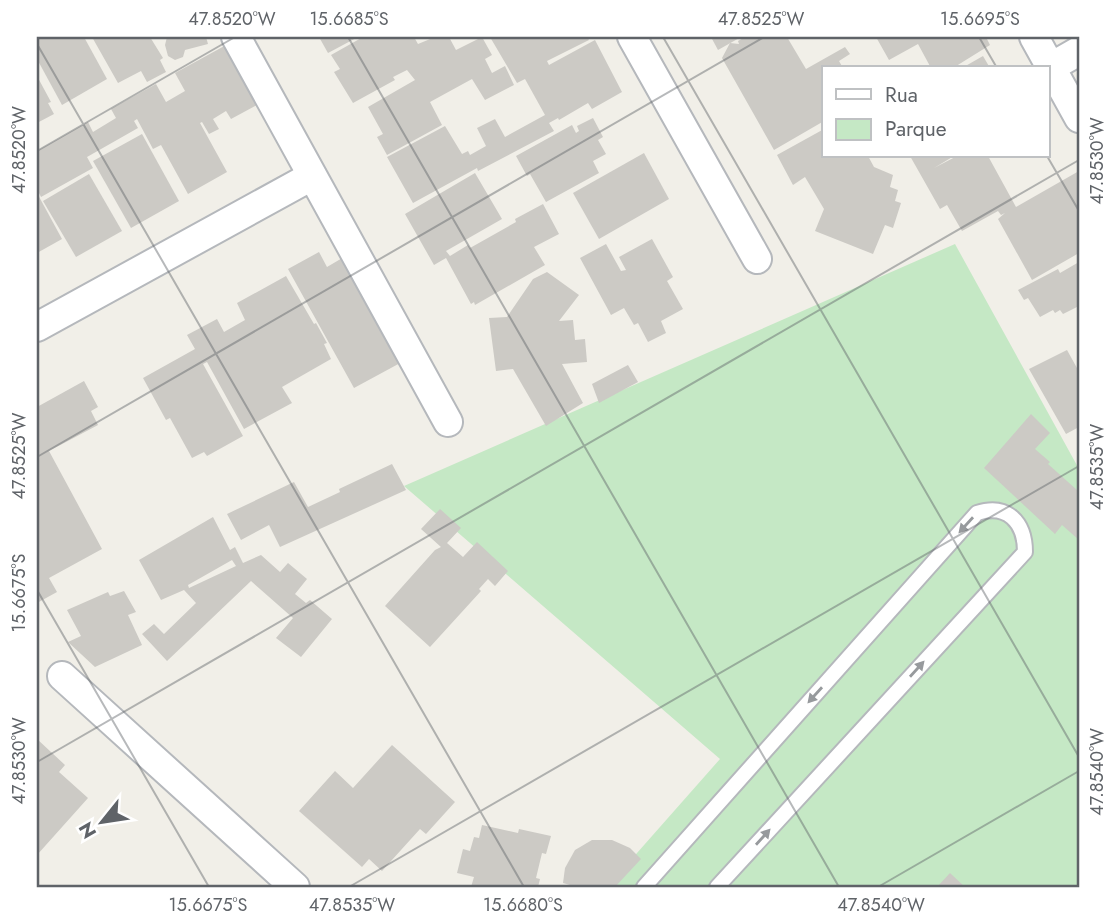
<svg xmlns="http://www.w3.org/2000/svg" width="1116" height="924" viewBox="0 0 1116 924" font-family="Jost,sans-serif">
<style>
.green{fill:#c5e8c5}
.building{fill:#cccac5;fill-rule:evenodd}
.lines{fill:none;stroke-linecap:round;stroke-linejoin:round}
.service-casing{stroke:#b5b8bc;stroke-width:18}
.minor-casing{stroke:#b5b8bc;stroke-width:32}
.service{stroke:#fff;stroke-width:14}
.minor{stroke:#fff;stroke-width:28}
.oneway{fill:#979a9d}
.ticks{fill:none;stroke:#5f6368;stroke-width:2;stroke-opacity:0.45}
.neatline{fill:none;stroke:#5f6368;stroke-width:2.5}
.ticks-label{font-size:18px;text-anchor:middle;fill:#5f6368}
</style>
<rect width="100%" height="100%" fill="#f1efe8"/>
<polygon class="green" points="955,244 1079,469 1079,887 607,887 720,759 404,486"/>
<g class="building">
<polygon points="37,37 84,37 107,79 62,105 37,59"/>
<polygon points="92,37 150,37 163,58 160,60 166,72 147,82 141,71 118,83"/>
<polygon points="167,37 206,37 208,44 185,50 183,57 175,60 168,56 165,45"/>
<polygon points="319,37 358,37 328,53"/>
<polygon points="363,37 414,37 418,44 435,37 449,37 456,50 482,37 492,55 485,59 492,73 505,66 514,85 485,100 472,79 430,102 442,125 387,155 377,137 383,134 368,107 415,80 407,70 393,77 395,80 353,103 334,72 340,69 331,55"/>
<polygon points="490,37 587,37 589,40 547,61 549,65 595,40 622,92 592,109 588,103 559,120 558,118 549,123 554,131 478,171 477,168 413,203 387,157 445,126 462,154 468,151 470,155 486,146 477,128 495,119 505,137 545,115 525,79 517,83"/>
<polygon points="711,37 741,37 718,50"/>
<polygon points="745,37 787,37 806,69 845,47 850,54 839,61 843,68 824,68 824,121 774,150 722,58 730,43 739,44 738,41"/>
<polygon points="876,37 986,37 990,45 953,68 931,68 918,44 889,60"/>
<polygon points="228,44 259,99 255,101 257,105 231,119 226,111 213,119 219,129 209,134 202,122 200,123 227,172 188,194 161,145 153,149 137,119 134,121 138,128 87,157 93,168 41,197 37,189 37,151 88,122 93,132 116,118 111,109 156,84 166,102 185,91 175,73"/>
<polygon points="983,56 990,68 962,68"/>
<polygon points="37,76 51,102 48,103 54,114 37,123"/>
<polygon points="593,118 603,137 598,140 606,154 593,161 599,173 546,202 530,174 527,176 516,156 572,125 576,133 579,131 577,126"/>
<polygon points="824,129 824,156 868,156 874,167 893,175 890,187 898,190 895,201 901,203 893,228 885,225 873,254 815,231 824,209 805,177 793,185 777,155"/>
<polygon points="142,134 179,201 131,228 93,161"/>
<polygon points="644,153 669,199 599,239 573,193"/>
<polygon points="910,156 954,156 934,168 957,156 988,156 1016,207 1079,171 1079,253 1032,280 998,219 1005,213 1001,215 998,211 962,231 947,205 940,209"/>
<polygon points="475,173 502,219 446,251 450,256 468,245 470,248 516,222 515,219 543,204 559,234 534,247 545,265 475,305 474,302 471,304 446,258 434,265 405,214"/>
<polygon points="89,174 122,231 76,257 43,201"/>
<polygon points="37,193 62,239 37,253"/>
<polygon points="652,239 673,277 667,281 683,309 661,321 666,333 648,342 638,323 634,325 624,308 611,315 580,258 606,244 621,271 626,270 619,257"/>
<polygon points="319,252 327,267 344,257 402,362 354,388 288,269"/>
<polygon points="1079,262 1079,306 1063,314 1060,310 1055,313 1053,310 1040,317 1028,298 1024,300 1018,290 1058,269 1060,273"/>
<polygon points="547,272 579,295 559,321 573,320 575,340 585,339 587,362 562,364 583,403 546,426 513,369 496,371 489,318 507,317 533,279"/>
<polygon points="286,276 314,324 316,323 327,343 324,344 331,359 282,387 292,403 244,429 207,362 203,364 243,436 207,456 204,452 192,458 170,418 166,420 143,378 195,349 187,335 217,319 224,332 245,320 237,303"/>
<polygon points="1067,350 1077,368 1079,366 1079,427 1066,434 1029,369"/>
<polygon points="628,365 638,382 599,403 592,384"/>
<polygon points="84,381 98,407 91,411 98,425 49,451 102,549 49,578 57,592 37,603 37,407"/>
<polygon points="1031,414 1050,433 1035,449 1050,462 1048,464 1077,490 1079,488 1079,540 1062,525 1055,534 984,468"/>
<polygon points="392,464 406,490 280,547 269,525 241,540 227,514 294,482 308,507 340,492 339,489"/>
<polygon points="440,509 461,528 447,543 463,557 477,542 508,571 495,586 488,579 479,589 481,591 430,647 385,606 435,550 441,547 421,529"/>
<path d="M213,517L230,550L235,547L243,563L261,555L280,572L288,563L307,579L295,594L306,603L310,600L332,619L301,657L276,638L293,618L251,581L167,661L142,634L154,624L164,634L196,603L184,590L161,600L139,560ZM232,560L236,566L189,588L188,585Z"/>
<polygon points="124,591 136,612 128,615 142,645 95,667 68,642 81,636 67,610 108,592 110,596"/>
<polygon points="37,739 65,765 59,772 88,798 37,855"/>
<polygon points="392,745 455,802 426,834 420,829 382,871 369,859 362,867 299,811 335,771 353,788"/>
<polygon points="482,825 518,833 519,829 551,836 546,854 542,853 536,878 540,879 538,887 471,887 474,877 457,873 463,849 470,851 474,837 479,838"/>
<polygon points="592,840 612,840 630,848 641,859 615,887 577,887 563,883 565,868 575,850"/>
<polygon points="950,873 965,887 937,887"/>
</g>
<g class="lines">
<g class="service-casing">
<path id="service" d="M644,887L977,513C1007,503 1025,522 1025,552L717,887"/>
</g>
<g class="minor-casing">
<g id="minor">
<polyline points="236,37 448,422"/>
<polyline points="632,37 757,259"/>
<polyline points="1034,37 1079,118"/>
<polyline points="1051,67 1079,51"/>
<polyline points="37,327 312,176"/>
<polyline points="62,676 295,887"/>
</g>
</g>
<use href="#service" class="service"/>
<use href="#minor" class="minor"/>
</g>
<defs><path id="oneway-solid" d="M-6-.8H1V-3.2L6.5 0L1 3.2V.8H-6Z" transform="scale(1.75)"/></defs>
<g class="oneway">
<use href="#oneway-solid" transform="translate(966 525) rotate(132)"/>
<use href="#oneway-solid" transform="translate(917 669) rotate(-48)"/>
<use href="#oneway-solid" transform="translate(815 695) rotate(132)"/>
<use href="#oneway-solid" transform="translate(763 837) rotate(-48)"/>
</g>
<path class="ticks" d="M348,37L839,887M663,37L1079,757M979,37L997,68M37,44L524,887M37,151L235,37M1047,156L1079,211M37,457L764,37M37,590L209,887M37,762L1079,160M349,887L1079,466M878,887L1079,771"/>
<rect width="1116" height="924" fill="none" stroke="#ffffff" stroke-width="77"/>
<rect x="822" y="66" width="228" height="91" fill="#ffffff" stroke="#bfc1c3" stroke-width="2"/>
<rect x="836" y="89" width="35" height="10" fill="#ffffff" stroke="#bfc1c3" stroke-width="2"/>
<text x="885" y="102" font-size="21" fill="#5f6368">Rua</text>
<rect x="836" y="119" width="35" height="21" fill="#c5e8c5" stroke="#bfc1c3" stroke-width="2"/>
<text x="885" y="136" font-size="21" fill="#5f6368">Parque</text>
<g transform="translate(102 822) rotate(240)" stroke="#ffffff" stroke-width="5" paint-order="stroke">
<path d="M0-5L12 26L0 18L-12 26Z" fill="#5f6368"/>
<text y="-10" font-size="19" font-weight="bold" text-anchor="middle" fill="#5f6368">N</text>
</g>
<rect x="38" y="38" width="1040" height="848" class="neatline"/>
<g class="ticks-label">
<text x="232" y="25">47.8520°W</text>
<text x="349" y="25">15.6685°S</text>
<text x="761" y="25">47.8525°W</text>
<text x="980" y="25">15.6695°S</text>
<text transform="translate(19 150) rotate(-90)" y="6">47.8520°W</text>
<text transform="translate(1097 161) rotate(-90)" y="6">47.8530°W</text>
<text transform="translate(19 456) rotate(-90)" y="6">47.8525°W</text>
<text transform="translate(1097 467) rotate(-90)" y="6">47.8535°W</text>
<text transform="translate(19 593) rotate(-90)" y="6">15.6675°S</text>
<text transform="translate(19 761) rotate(-90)" y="6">47.8530°W</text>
<text transform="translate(1097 772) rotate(-90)" y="6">47.8540°W</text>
<text x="208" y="911">15.6675°S</text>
<text x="352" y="911">47.8535°W</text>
<text x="523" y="911">15.6680°S</text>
<text x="881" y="911">47.8540°W</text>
</g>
</svg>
